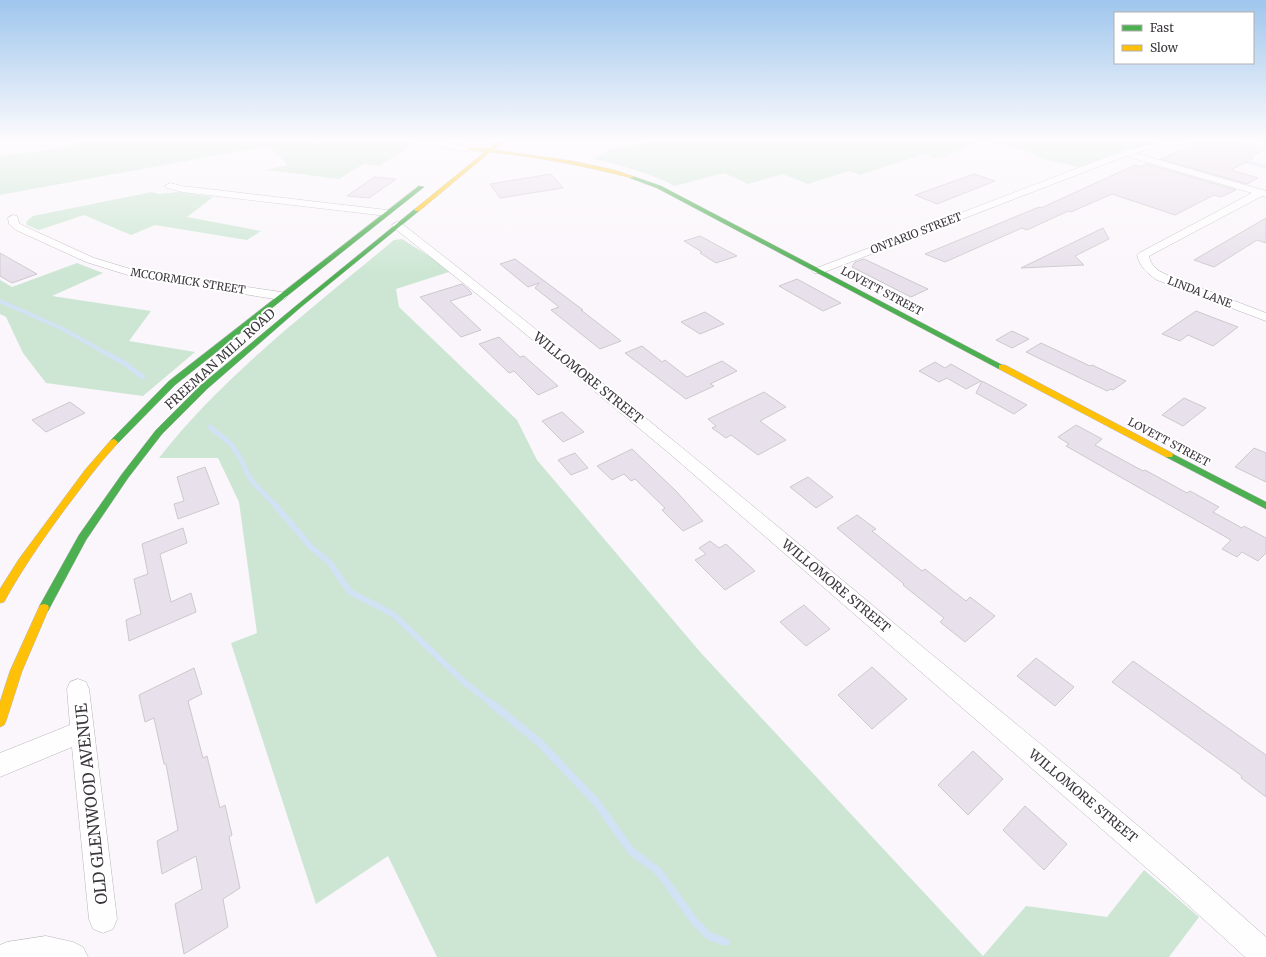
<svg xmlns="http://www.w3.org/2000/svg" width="1266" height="957" viewBox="0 0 1266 957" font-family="Merriweather,serif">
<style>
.green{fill:#cce6d3}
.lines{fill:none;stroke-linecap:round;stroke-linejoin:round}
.stream-far4{stroke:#d1e2f5;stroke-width:3}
.stream-far3{stroke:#d1e2f5;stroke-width:4}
.stream-far2{stroke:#d1e2f5;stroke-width:5}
.stream-far1{stroke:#d1e2f5;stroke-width:6}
.stream{stroke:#d1e2f5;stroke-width:8}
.building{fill:#e8e0eb;stroke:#ccc9cd}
.street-casing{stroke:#b9b5ba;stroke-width:1}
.fast-casing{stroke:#b9b5ba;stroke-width:1}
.slow-casing{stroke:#b9b5ba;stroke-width:1}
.street{fill:#fefefe;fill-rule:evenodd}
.fast{fill:#4caf50;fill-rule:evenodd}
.slow{fill:#ffc107;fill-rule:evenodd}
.labels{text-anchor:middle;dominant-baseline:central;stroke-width:4;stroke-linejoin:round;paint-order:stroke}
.far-street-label{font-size:11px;fill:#3b373d;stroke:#fff}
.street-label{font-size:13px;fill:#3b373d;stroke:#fff}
.near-street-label{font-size:16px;fill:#3b373d;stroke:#fff}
</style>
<rect width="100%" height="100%" fill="#faf6fb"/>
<g class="green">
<path d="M79,141H304L320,144L329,141H401L413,144L380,166L364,164L339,179L266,170L288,165L269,146L0,195V156C26,152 52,151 77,145Z"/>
<path d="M657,141H982L939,159L924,154L860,175L849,171L808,184L783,174L748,184L724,173L675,186C649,173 622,165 593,159L608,150Z"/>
<polygon points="985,141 1162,141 1123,151 1078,167 1039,158 1024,150"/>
<polygon points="152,192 159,194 178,192 213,197 187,217 261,231 247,240 155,225 131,235 84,215 39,230 27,225 26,222 33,216"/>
<path d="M402,239L432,258L449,272L396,289L399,307L517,420L537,460L701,653L983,956L1026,906L1107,917L1144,870L1199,917L1169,957H437L388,856L316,904L231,643L257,633L239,502L218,458H159C222,376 315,306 394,240Z"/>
<polygon points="77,263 103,273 52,296 151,311 129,341 195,352 143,396 46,383 23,353 6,317 0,314 0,280 12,287"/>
</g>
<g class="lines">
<g class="stream-far4">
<polyline points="1192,143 1203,147"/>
<polyline points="1241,160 1266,167"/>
</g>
<polyline class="stream-far3" points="0,301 65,330 107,354"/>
<g class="stream-far2">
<polyline points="106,353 124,363 143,377"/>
<polyline points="210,427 230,443 238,454 251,480 277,507"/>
</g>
<polyline class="stream-far1" points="276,506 311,547 330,563 350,592 393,614 464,682 492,704"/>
<polyline class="stream" points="491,703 540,743 597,803 631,851 658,871 696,923 709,936 726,942"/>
</g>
<g class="building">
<polygon points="1205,141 1229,141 1264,150 1249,157 1254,158 1231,170 1258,178 1247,184 1160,159"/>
<polygon points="1147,164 1236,190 1221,197 1214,195 1175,215 1112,194 1071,212 1068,211 1027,230 1022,228 945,262 925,254 1039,207 1041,208 1135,165 1140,167"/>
<polygon points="551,174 563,188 500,198 490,184"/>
<polygon points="974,174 995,181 937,204 915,195"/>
<polygon points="374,177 396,179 369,198 347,196"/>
<polygon points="1266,218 1266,243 1257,240 1214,267 1194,260"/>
<polygon points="1103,228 1109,239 1075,256 1084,265 1021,268"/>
<polygon points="700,236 737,256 716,263 700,253 702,252 684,241"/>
<polygon points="0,253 37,274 12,283 0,276"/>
<polygon points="515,259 583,310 581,310 621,341 600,349 551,310 559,307 535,288 539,283 528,287 500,264"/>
<polygon points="864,259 928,289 911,297 852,267 855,262"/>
<polygon points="797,279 841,303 823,311 779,286"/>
<polygon points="462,284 470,291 472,294 450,301 481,330 461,337 420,297"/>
<polygon points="1196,311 1238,327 1213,346 1188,335 1180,341 1162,334"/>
<polygon points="705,312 724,324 700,334 681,322"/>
<polygon points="1012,331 1029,339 1012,348 996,340"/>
<polygon points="499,337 520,357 524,356 558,386 538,395 514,371 509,373 479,344"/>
<polygon points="1041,343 1090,366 1092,365 1126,381 1113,390 1110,389 1107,391 1026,352"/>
<polygon points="642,346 662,362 665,360 687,377 722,361 737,371 710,384 714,386 686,399 625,353"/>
<polygon points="935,362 945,368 951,364 981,381 966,389 947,378 939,382 919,371"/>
<polygon points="982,381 1027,405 1014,414 976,393"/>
<polygon points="764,392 786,407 760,421 786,440 758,455 731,435 726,438 712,428 716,426 708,419"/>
<polygon points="1184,398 1206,408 1183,426 1162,415"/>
<polygon points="70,402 85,413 46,432 32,420"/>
<polygon points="562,412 584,432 563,442 542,421"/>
<polygon points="1076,425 1102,439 1095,445 1143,471 1145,470 1187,493 1190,491 1219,507 1213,512 1242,528 1244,526 1266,538 1266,553 1258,561 1242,552 1237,557 1222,549 1231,540 1066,446 1069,444 1058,437"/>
<polygon points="1254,448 1266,453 1266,482 1235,467"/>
<polygon points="632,449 676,491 703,521 683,531 662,510 665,508 635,479 631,481 624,474 612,480 597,466"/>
<polygon points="575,453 588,468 571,475 558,460"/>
<polygon points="205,467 219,504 178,519 174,504 184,501 177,477"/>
<polygon points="808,477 833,497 816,508 790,487"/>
<polygon points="857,515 876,529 872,531 922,571 925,569 966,601 970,597 995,616 965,642 940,622 944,618 903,585 904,584 837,528"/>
<polygon points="183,528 187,543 160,554 171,602 191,593 196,612 129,641 126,620 141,614 134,579 148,574 142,544"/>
<polygon points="710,541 719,548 726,544 755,571 725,590 695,560 706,554 699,548"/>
<polygon points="804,605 830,629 806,646 780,622"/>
<polygon points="1036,658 1074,687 1055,706 1017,676"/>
<polygon points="1133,661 1266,755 1266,797 1241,778 1242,776 1112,682"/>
<polygon points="872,667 907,699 872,729 838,695"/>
<polygon points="194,668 202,694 188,701 203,758 207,756 220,808 225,805 232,835 229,837 240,888 223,899 228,927 184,954 175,904 202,889 196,856 162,874 157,841 178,830 166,764 164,764 154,718 145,722 139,695"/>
<polygon points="973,751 1003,779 968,815 938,785"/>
<polygon points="1025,806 1067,844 1044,870 1003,830"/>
</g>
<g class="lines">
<g class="street-casing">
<g id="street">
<polygon points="417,141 435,141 470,146 474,149 470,152 421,144"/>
<path d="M1164,141H1177L1176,143L1135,153L1266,191V197L1262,196L1149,256C1151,266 1157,270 1165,274L1266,313V321L1157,280C1147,273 1140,267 1137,255L1139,253L1252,193L1126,156L822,273H814L812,271L814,269L1123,151Z"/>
<polygon points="1251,141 1266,141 1266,147 1252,143"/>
<polygon points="170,183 182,186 387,210 392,213 387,216 182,192 167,188 165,186"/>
<polygon points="13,215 17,216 19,223 24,226 94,258 137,271 281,292 285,293 287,296 285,299 281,300 131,276 86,262 16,230 9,224 8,218"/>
<path d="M397,222L401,223C575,358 744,498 913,639C1032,737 1151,834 1266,937V957H1245L1165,884L669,453L482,298L393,227L392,225Z"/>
<polygon points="78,679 86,682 89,689 117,919 113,929 103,933 93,929 89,919 72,747 0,777 0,753 70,725 67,689 70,682"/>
<polygon points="46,936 73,942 83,947 88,957 0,957 0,945 7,942"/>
</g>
</g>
<g class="fast-casing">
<g id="fast">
<polygon points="632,176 661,186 1006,367 1002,369 999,369 657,188 630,178 630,177"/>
<polygon points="419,186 424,187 175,385 117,444 111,444 110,442 111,440 169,381"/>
<polygon points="415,209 420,210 301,307 207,389 162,434 128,478 86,540 48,611 44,612 40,611 39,608 40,605 79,535 122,474 156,430 201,385 297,305"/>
<polygon points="1169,452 1266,502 1266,509 1166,457 1165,455 1166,453"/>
</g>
</g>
<g class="slow-casing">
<g id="slow">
<path d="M499,141H503L493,150L572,161L614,170L634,177L632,178C585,166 539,157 490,152L419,211H415V209L485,152L470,150L468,148L488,149Z"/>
<polygon points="999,365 1005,365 1172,453 1173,455 1172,457 1166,457 999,369"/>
<path d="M114,439L118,442L117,444C98,464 82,487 65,509C43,539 22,569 4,602L0,603V589L19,559L85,470L111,440Z"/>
<polygon points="44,604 48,605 49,608 22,671 6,721 4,725 0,727 0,702 10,671 40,605"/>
</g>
</g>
<use href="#street" class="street"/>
<use href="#fast" class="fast"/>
<use href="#slow" class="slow"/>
</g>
<linearGradient id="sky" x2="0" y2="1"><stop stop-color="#9fc6ed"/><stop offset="0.51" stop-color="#fdfbfd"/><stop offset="1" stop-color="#fdfbfd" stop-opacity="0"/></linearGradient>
<rect width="1266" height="275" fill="url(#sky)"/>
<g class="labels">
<g class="far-street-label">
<text transform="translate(916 233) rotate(-21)">ONTARIO STREET</text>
<text transform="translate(188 281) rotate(9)">MCCORMICK STREET</text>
<text transform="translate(882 291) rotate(28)">LOVETT STREET</text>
<text transform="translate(1200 292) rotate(21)">LINDA LANE</text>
<text transform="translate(1169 442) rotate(28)">LOVETT STREET</text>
</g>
<g class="street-label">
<text transform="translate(220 359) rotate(-42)">FREEMAN MILL ROAD</text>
<text transform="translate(588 378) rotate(39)">WILLOMORE STREET</text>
<text transform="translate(836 586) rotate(40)">WILLOMORE STREET</text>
<text transform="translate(1083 796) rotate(40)">WILLOMORE STREET</text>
</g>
<g class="near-street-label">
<text transform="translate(91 804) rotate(-96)">OLD GLENWOOD AVENUE</text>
</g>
</g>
<rect x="1114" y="12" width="140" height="52" fill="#ffffff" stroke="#b1afb1"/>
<rect x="1122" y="25" width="20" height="6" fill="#4caf50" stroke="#b1afb1"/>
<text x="1150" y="32" font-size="12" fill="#3b373d">Fast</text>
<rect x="1122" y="45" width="20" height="6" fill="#ffc107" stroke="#b1afb1"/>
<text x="1150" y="52" font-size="12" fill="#3b373d">Slow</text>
</svg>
